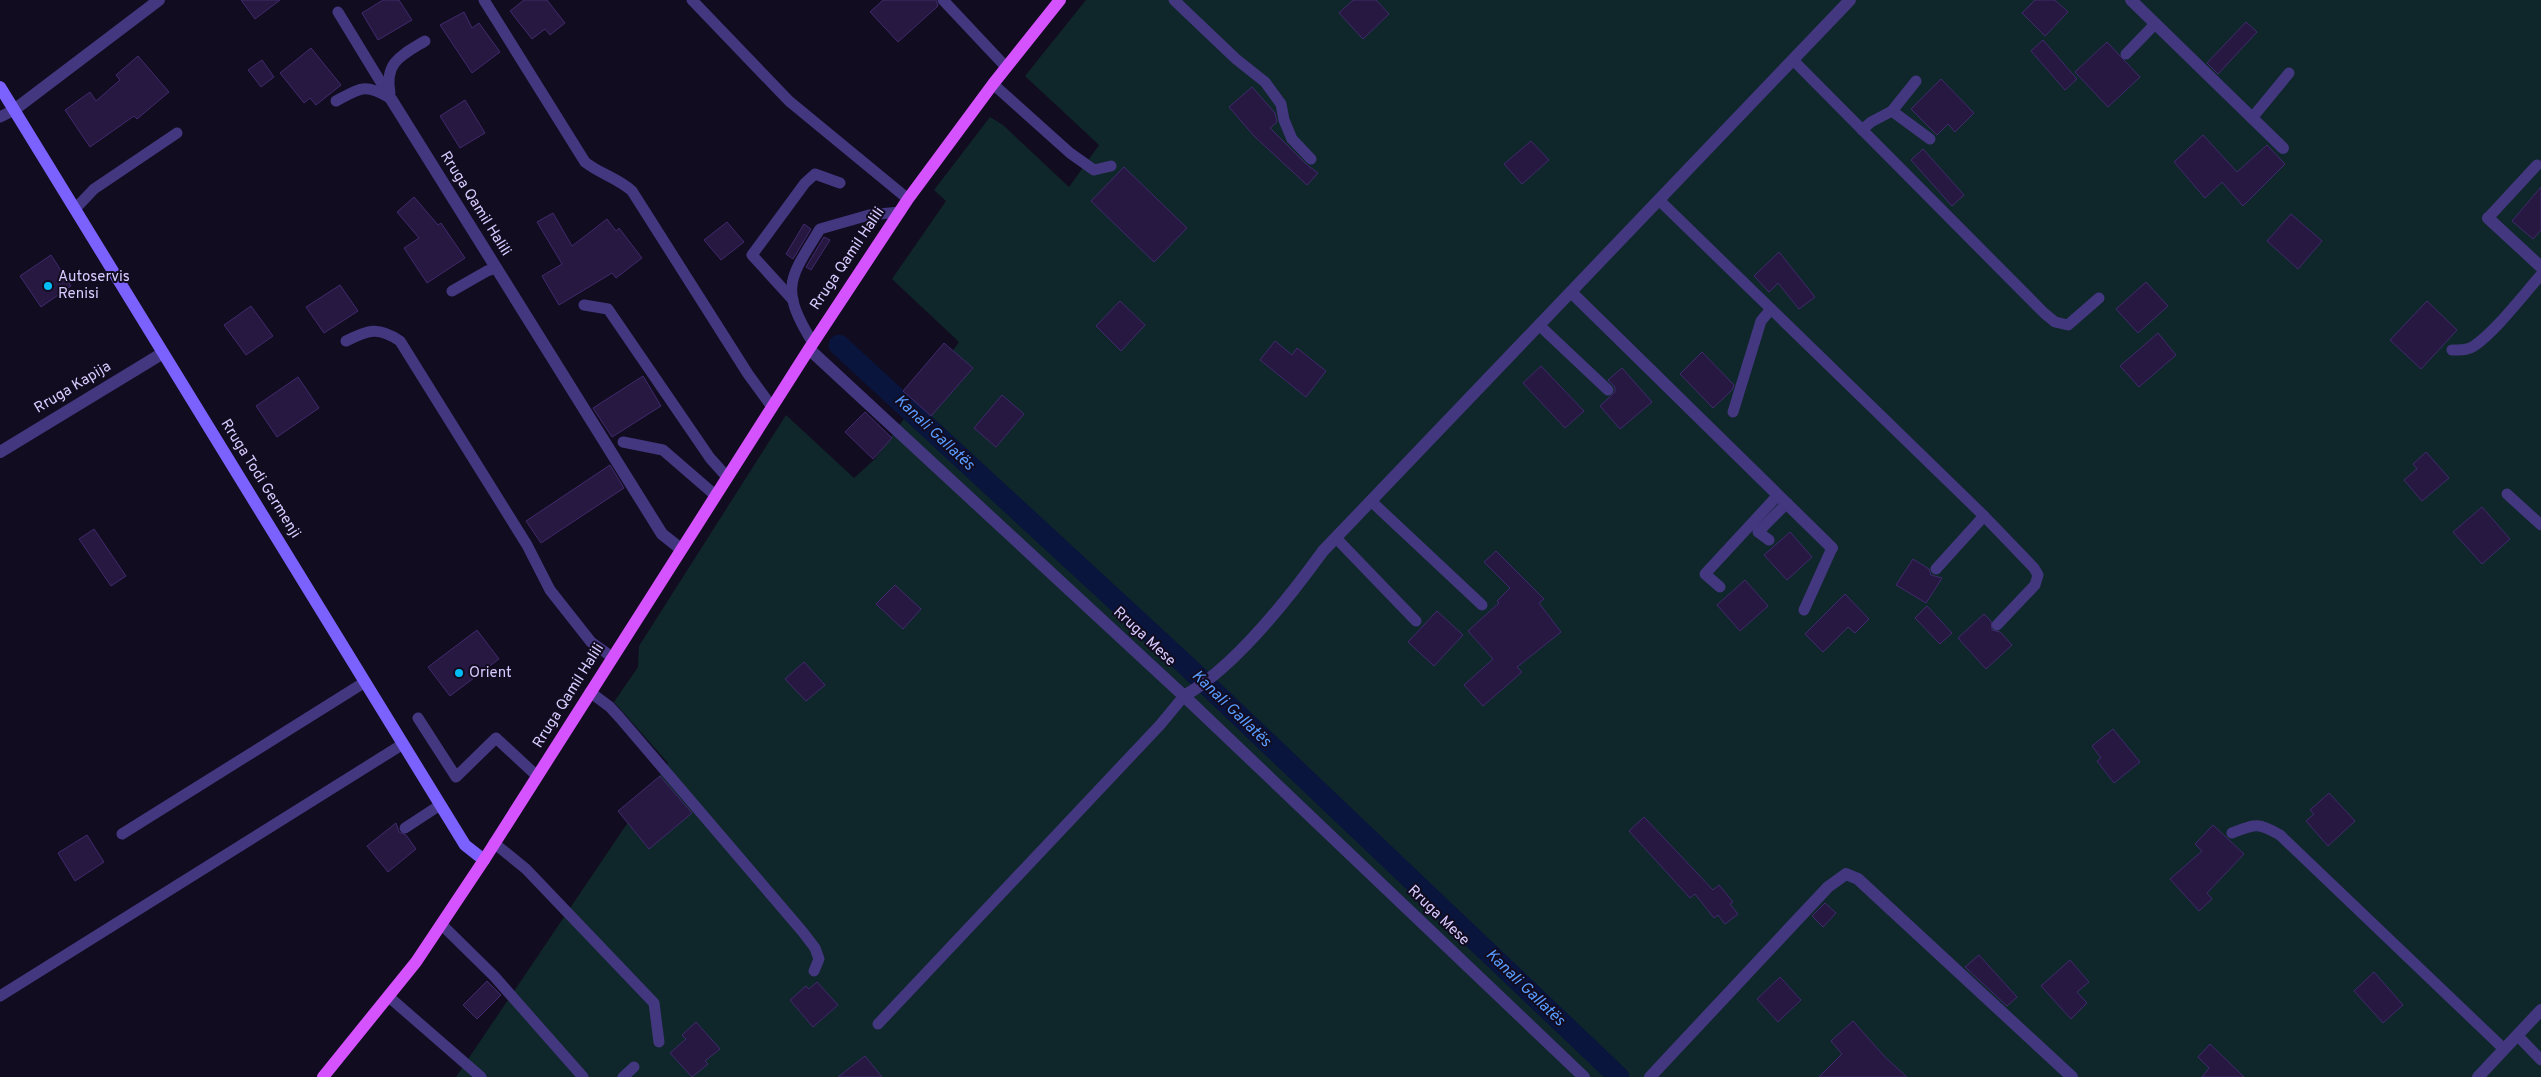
<svg xmlns="http://www.w3.org/2000/svg" width="2541" height="1077" viewBox="0 0 2541 1077" font-family="Overpass,sans-serif">
<style>
.green{fill:#0f272a}
.lines{fill:none;stroke-linecap:round;stroke-linejoin:round}
.canal{stroke:#09153c;stroke-width:21}
.building{fill:#261841;stroke:#402a6d}
.lane{stroke:#43377f;stroke-width:11}
.street{stroke:#43377f;stroke-width:12}
.secondary{stroke:#7b62ff;stroke-width:12}
.primary{stroke:#d552ff;stroke-width:12}
.poi-dot{fill:#00bdf6;stroke:#120c20;stroke-width:2}
.labels{text-anchor:middle;dominant-baseline:central;stroke-width:4;stroke-linejoin:round;paint-order:stroke}
.street-label{font-size:15px;fill:#d8cbff;stroke:#120c20}
.poi-label{font-size:15px;fill:#d8cbff;stroke:#120c20;text-anchor:start}
.water-label{font-size:16px;font-style:italic;fill:#599cff;stroke:#120c20}
</style>
<rect width="100%" height="100%" fill="#120c20"/>
<polygon class="green" points="1086,0 2541,0 2541,1077 456,1077 668,763 614,702 638,667 639,646 786,415 854,478 875,459 959,342 892,279 946,201 934,190 990,117 1003,125 1069,187 1099,145 1025,76"/>
<g class="lines">
<polyline class="canal" points="839,345 1189,668 1619,1077"/>
</g>
<g class="building">
<polygon points="241,0 280,0 255,19"/>
<polygon points="383,0 399,0 412,20 378,40 362,13"/>
<polygon points="524,0 547,0 565,23 550,35 545,29 532,39 510,11"/>
<polygon points="883,0 936,0 938,6 898,42 870,12"/>
<polygon points="1353,0 1376,0 1389,14 1363,39 1339,13"/>
<polygon points="2035,0 2055,0 2068,12 2045,36 2022,13"/>
<polygon points="464,12 472,28 479,23 500,52 472,73 440,25"/>
<polygon points="2246,22 2257,32 2218,74 2207,63"/>
<polygon points="2043,40 2077,79 2065,90 2031,51"/>
<polygon points="2107,42 2140,77 2108,107 2075,72"/>
<polygon points="311,48 341,85 316,105 310,98 304,103 280,73"/>
<polygon points="138,56 169,92 137,119 134,116 90,147 65,110 90,92 96,101 120,80 116,75"/>
<polygon points="262,60 274,77 261,87 248,70"/>
<polygon points="1941,79 1974,113 1955,132 1948,124 1937,135 1911,109"/>
<polygon points="1252,87 1275,113 1277,122 1270,128 1306,164 1318,173 1307,185 1254,136 1229,107"/>
<polygon points="465,100 485,133 460,148 440,116"/>
<polygon points="2203,135 2237,172 2267,145 2285,164 2243,206 2222,182 2205,198 2174,162"/>
<polygon points="1531,141 1549,160 1522,184 1504,164"/>
<polygon points="1923,149 1964,195 1952,206 1911,160"/>
<polygon points="1124,167 1187,228 1154,262 1091,201"/>
<polygon points="2541,187 2541,230 2533,239 2512,221"/>
<polygon points="414,197 438,225 441,223 465,258 427,283 404,248 419,238 397,212"/>
<polygon points="553,213 572,246 607,219 616,231 619,228 642,258 616,278 612,273 559,305 542,276 562,264 537,222"/>
<polygon points="2291,214 2322,241 2298,269 2267,241"/>
<polygon points="727,222 744,242 721,260 704,240"/>
<polygon points="804,224 811,229 793,259 786,254"/>
<polygon points="824,237 830,240 811,270 806,267"/>
<polygon points="1779,252 1815,297 1799,309 1778,283 1769,292 1754,276"/>
<polygon points="51,255 71,286 41,307 20,276"/>
<polygon points="2146,282 2168,306 2138,333 2116,309"/>
<polygon points="340,285 358,311 324,333 306,307"/>
<polygon points="1120,301 1145,325 1121,351 1096,326"/>
<polygon points="2427,301 2457,330 2421,369 2390,340"/>
<polygon points="251,306 273,336 246,355 224,325"/>
<polygon points="2158,333 2176,355 2139,387 2120,366"/>
<polygon points="1275,341 1292,355 1297,348 1326,371 1306,397 1260,360"/>
<polygon points="944,343 973,368 931,416 903,391"/>
<polygon points="1702,352 1734,385 1732,390 1713,408 1680,374"/>
<polygon points="1541,366 1584,411 1565,428 1523,383"/>
<polygon points="1622,368 1652,402 1620,429 1600,406 1615,392 1615,387 1608,380"/>
<polygon points="643,376 661,406 612,437 593,408"/>
<polygon points="298,377 319,408 277,437 256,406"/>
<polygon points="1002,395 1024,414 996,447 974,428"/>
<polygon points="865,412 892,438 873,459 845,432"/>
<polygon points="2426,452 2449,478 2422,501 2404,480 2417,469 2413,464"/>
<polygon points="610,465 624,488 541,543 526,521"/>
<polygon points="2482,507 2510,539 2482,564 2453,532"/>
<polygon points="94,529 126,576 111,586 79,539"/>
<polygon points="1790,532 1812,557 1787,580 1764,555"/>
<polygon points="1496,551 1544,599 1539,603 1561,632 1517,667 1522,672 1483,706 1464,685 1493,659 1468,631 1499,603 1497,601 1510,588 1484,562"/>
<polygon points="1913,559 1929,569 1931,575 1942,578 1926,603 1896,585"/>
<polygon points="1745,580 1768,606 1740,631 1717,605"/>
<polygon points="895,585 921,609 903,629 876,604"/>
<polygon points="1845,594 1869,619 1855,633 1848,627 1823,652 1805,634"/>
<polygon points="1927,606 1952,633 1940,644 1915,618"/>
<polygon points="1437,611 1463,635 1434,666 1408,642"/>
<polygon points="1984,614 1991,621 1992,630 2000,632 2012,645 1986,669 1958,638"/>
<polygon points="477,630 499,659 450,696 428,667"/>
<polygon points="804,662 825,685 806,701 785,679"/>
<polygon points="2113,729 2140,762 2114,783 2097,761 2101,758 2092,746"/>
<polygon points="660,776 692,813 649,849 618,811"/>
<polygon points="2329,793 2355,821 2328,846 2306,821 2314,814 2310,810"/>
<polygon points="1644,817 1713,890 1719,885 1733,902 1730,904 1738,914 1725,924 1718,915 1714,918 1695,894 1690,898 1629,831"/>
<polygon points="396,823 399,832 406,835 416,849 388,872 367,846"/>
<polygon points="2213,825 2244,854 2207,893 2212,899 2199,911 2170,879 2202,851 2195,844"/>
<polygon points="87,835 104,862 75,881 58,853"/>
<polygon points="1825,903 1836,913 1823,927 1812,916"/>
<polygon points="1979,955 2017,997 2007,1006 1965,967"/>
<polygon points="2070,960 2089,982 2077,992 2087,1003 2071,1019 2041,986"/>
<polygon points="2374,972 2403,1005 2383,1023 2354,991"/>
<polygon points="1780,977 1801,1000 1778,1022 1757,999"/>
<polygon points="487,981 501,995 477,1019 463,1005"/>
<polygon points="817,982 838,1005 813,1027 790,1000 806,986 809,989"/>
<polygon points="1853,1021 1885,1057 1907,1077 1819,1077 1842,1054 1831,1041"/>
<polygon points="696,1022 720,1049 705,1061 708,1064 692,1077 670,1053 686,1039 682,1035"/>
<polygon points="2210,1044 2244,1077 2202,1077 2209,1068 2198,1057"/>
<polygon points="865,1056 882,1077 838,1077"/>
</g>
<g class="lines">
<g class="lane">
<path d="M484,0L585,162C600,174 618,178 632,191L748,374L772,407"/>
<polyline points="692,0 789,101 908,199"/>
<polyline points="943,0 1006,67"/>
<polyline points="1174,0 1236,59 1265,82 1281,104 1284,120 1292,139 1311,159"/>
<polyline points="338,12 391,99"/>
<polyline points="2126,54 2155,24"/>
<polyline points="1793,60 2044,313 2055,322 2068,325 2099,298"/>
<polyline points="993,84 1070,153 1094,170 1111,166"/>
<path d="M390,93C384,62 402,55 425,41"/>
<path d="M336,101C361,88 364,83 390,98"/>
<polyline points="1892,111 1930,139"/>
<polyline points="0,117 14,110"/>
<polyline points="2252,118 2289,73"/>
<polyline points="1862,130 1871,122 1892,111 1916,81"/>
<polyline points="1659,200 1984,516 2034,568 2038,575 2035,585 1997,625"/>
<polyline points="75,209 94,189 177,133"/>
<polyline points="2488,218 2537,165"/>
<polyline points="452,291 487,271 496,268"/>
<polyline points="793,300 752,255 805,183 815,174 840,183"/>
<polyline points="584,305 608,309 710,458 727,477"/>
<polyline points="1539,325 1608,390"/>
<path d="M346,341C368,330 378,326 400,341L527,545L550,590L591,642L612,657"/>
<path d="M813,343C779,288 789,279 820,229L869,215L900,212"/>
<path d="M2452,350C2460,350 2467,351 2474,346C2496,331 2523,295 2541,275"/>
<polyline points="1733,412 1761,321 1771,309"/>
<polyline points="623,442 663,450 715,495"/>
<polyline points="2507,494 2541,525"/>
<polyline points="1371,501 1482,605"/>
<polyline points="1336,538 1416,621"/>
<polyline points="1769,540 1758,532 1787,503"/>
<polyline points="1936,569 1984,516"/>
<polyline points="1720,587 1705,574 1778,495"/>
<polyline points="1804,610 1832,548"/>
<polyline points="590,692 610,707 620,718 802,931 815,948 819,959 814,971"/>
<polyline points="418,718 456,777 496,738 537,776"/>
<polyline points="405,828 440,805"/>
<path d="M2232,833C2256,824 2257,822 2280,835L2504,1049"/>
<polyline points="122,834 365,682"/>
<polyline points="494,843 526,869 654,1003 659,1042"/>
<polyline points="441,924 494,976 583,1077"/>
<polyline points="0,996 403,744"/>
<polyline points="389,997 481,1077"/>
<polyline points="878,1024 1160,725 1184,696"/>
<polyline points="2517,1035 2541,1060"/>
<polyline points="623,1077 634,1067"/>
</g>
<g class="street">
<polyline points="2131,0 2283,148"/>
<polyline points="391,99 662,534 681,549"/>
<polyline points="14,110 159,0"/>
<polyline points="2488,218 2541,267"/>
<polyline points="1571,292 1832,548"/>
<polyline points="809,349 1184,696 1584,1077"/>
<polyline points="0,452 163,353"/>
<path d="M1184,696C1235,667 1289,598 1323,551L1850,0"/>
<polyline points="1650,1077 1828,887 1846,874 1858,879 2072,1077"/>
<polyline points="2478,1077 2541,1010"/>
</g>
<polyline class="secondary" points="0,87 465,845 484,860"/>
<polyline class="primary" points="323,1077 416,962 484,860 809,349 908,199 993,84 1060,0"/>
</g>
<g class="poi-dot">
<circle cx="48" cy="286" r="5"/>
<circle cx="459" cy="673" r="5"/>
</g>
<g class="labels">
<g class="street-label">
<text transform="translate(475 204) rotate(58)">Rruga Qamil Halili</text>
<text transform="translate(848 259) rotate(-56)">Rruga Qamil Halili</text>
<text transform="translate(73 388) rotate(-31)">Rruga Kapija</text>
<text transform="translate(260 479) rotate(58)">Rruga Todi Germenji</text>
<text transform="translate(1144 637) rotate(43)">Rruga Mese</text>
<text transform="translate(569 696) rotate(-58)">Rruga Qamil Halili</text>
<text transform="translate(1438 916) rotate(44)">Rruga Mese</text>
</g>
<g class="poi-label">
<text x="58" y="277">Autoservis<tspan x="58" dy="17">Renisi</tspan></text>
<text x="469" y="673">Orient</text>
</g>
<g class="water-label">
<text transform="translate(934 433) rotate(43)">Kanali Gallatës</text>
<text transform="translate(1231 709) rotate(44)">Kanali Gallatës</text>
<text transform="translate(1525 988) rotate(44)">Kanali Gallatës</text>
</g>
</g>
</svg>
